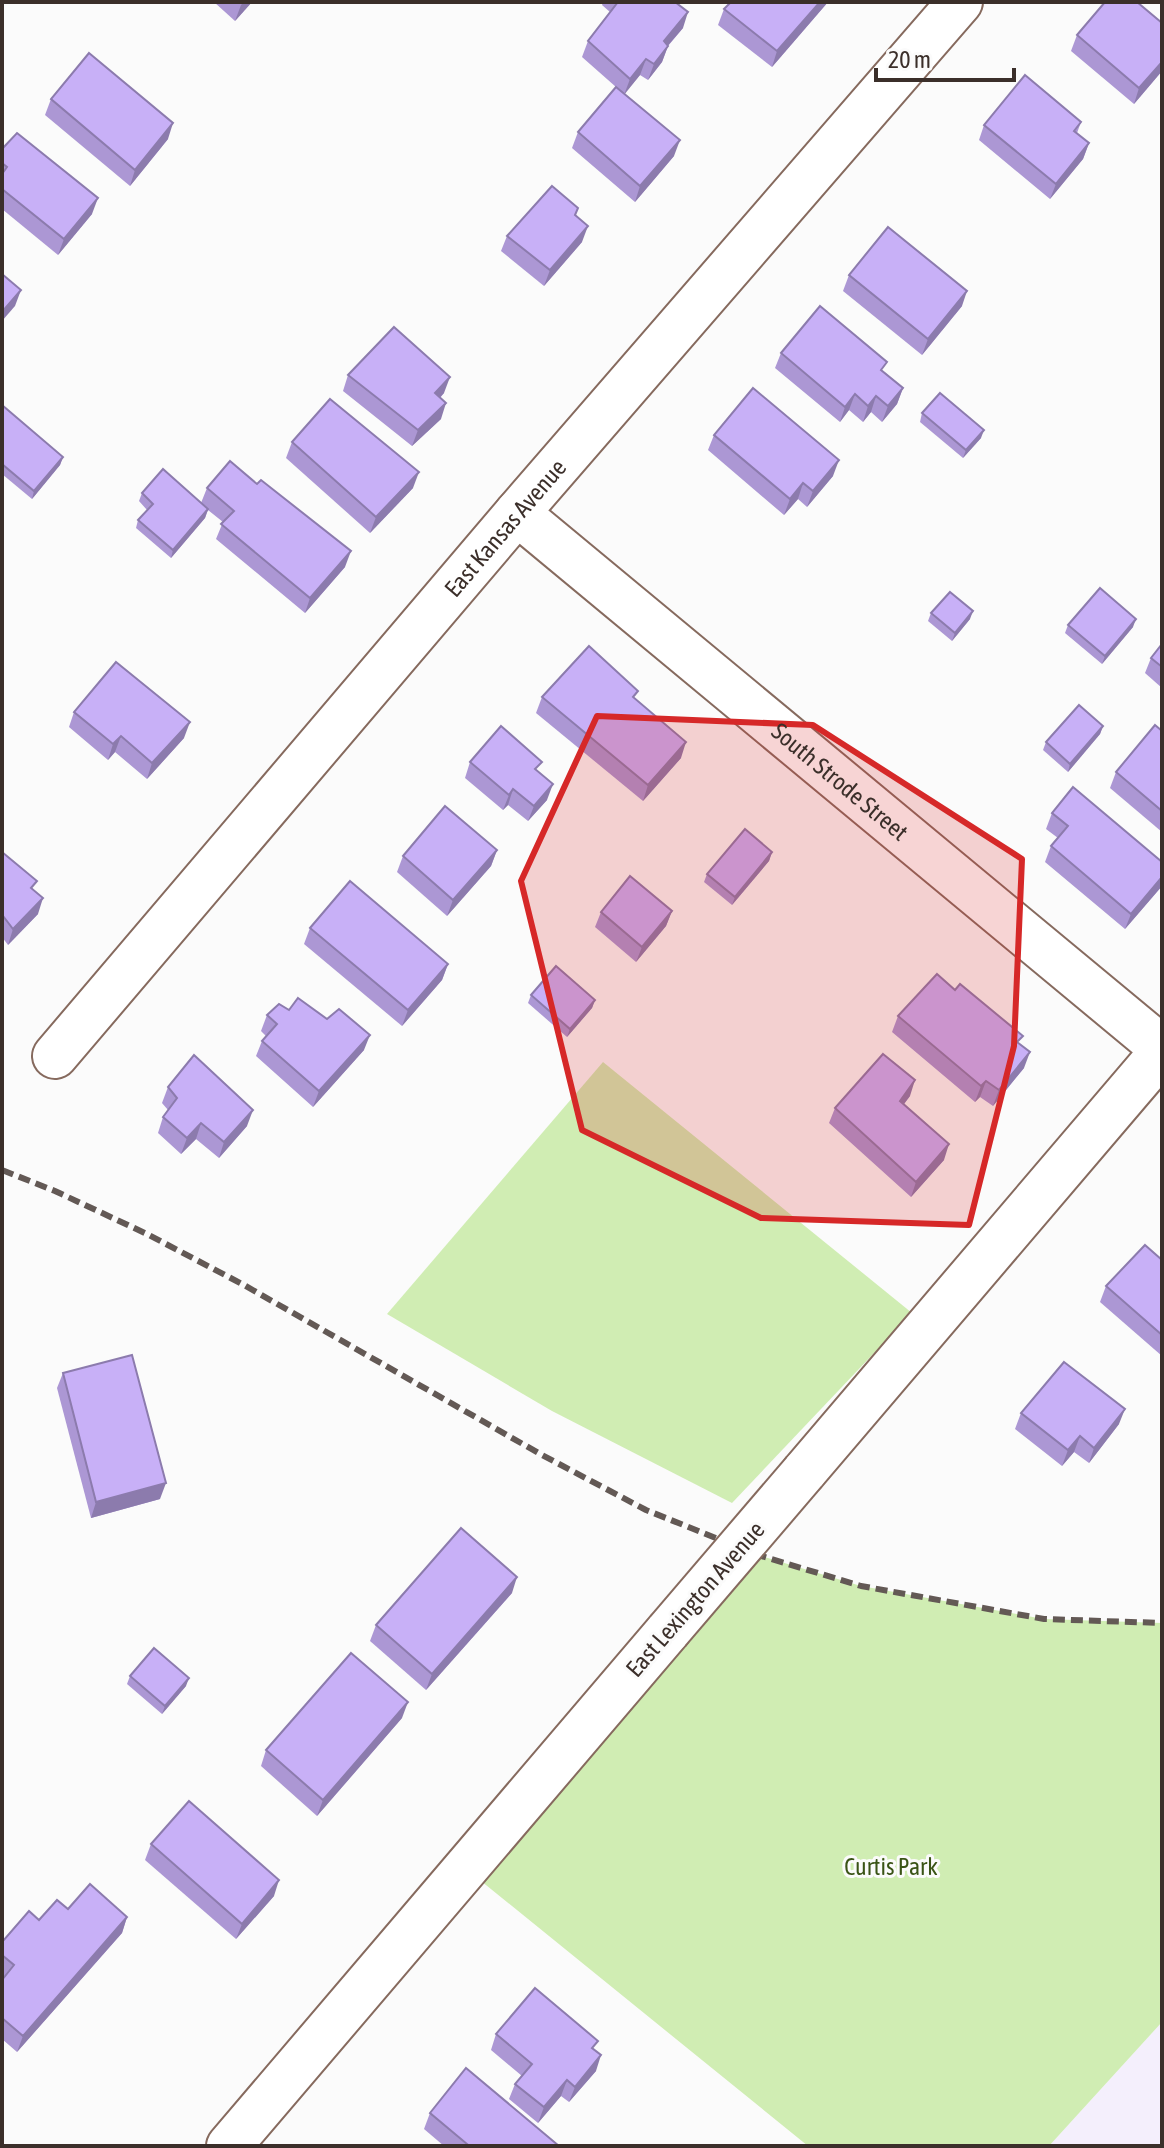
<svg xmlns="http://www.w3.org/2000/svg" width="1164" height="2148" viewBox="0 0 1164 2148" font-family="'Asap Condensed',sans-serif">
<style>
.industrial{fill:#f4effc}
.green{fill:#d0edb3}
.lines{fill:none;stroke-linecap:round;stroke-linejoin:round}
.minor-casing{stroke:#866a5e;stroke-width:48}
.minor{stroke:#fff;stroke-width:44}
.rail{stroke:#635955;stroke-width:6;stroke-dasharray:12 6;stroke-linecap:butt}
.minor-bridge-casing{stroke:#866a5e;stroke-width:48;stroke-linecap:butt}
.minor-bridge{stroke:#fff;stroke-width:44}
.wall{fill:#ac97d4}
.shaded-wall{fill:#8c7bad}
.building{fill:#c8b0f7;stroke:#8c7bad;stroke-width:2}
.marked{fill:#d62828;fill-opacity:0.2;stroke:#d62828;stroke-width:6;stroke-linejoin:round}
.labels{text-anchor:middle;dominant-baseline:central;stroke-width:6;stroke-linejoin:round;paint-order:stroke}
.street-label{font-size:24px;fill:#3b2f2a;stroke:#fbfbfb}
.park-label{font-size:24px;fill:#3a5416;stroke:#fbfbfb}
</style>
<rect width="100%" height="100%" fill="#fbfbfb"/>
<polygon class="industrial" points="1162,2022 1162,2146 1049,2146"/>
<g class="green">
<polygon points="603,1062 912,1313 732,1503 552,1411 387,1314"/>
<polygon points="758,1555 861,1586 1044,1619 1162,1623 1162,2022 1049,2146 808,2146 465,1868"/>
</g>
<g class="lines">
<g class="minor-casing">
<g id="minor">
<path id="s1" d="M517,513L1162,1048"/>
<path id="s2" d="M55,1056L517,513L960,2"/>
<polyline points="804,1472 1162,1052"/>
<polyline points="229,2146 668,1631"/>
</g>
</g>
<use href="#minor" class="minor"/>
<polyline class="rail" points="2,1170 55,1191 147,1234 244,1285 542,1455 646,1510 758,1555 861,1586 1044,1619 1162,1623"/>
<g class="minor-bridge-casing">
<polyline id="minor-bridge" points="668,1631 804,1472"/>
</g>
<use href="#minor-bridge" class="minor-bridge"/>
</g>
<g class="wall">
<polygon points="214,2 252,2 235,21"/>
<polygon points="603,2 675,2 683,28 668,46 662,62 648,80 640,75 624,94 674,156 635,202 572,148 578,132 616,87 582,57 588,41 610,12 602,5"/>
<polygon points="731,2 828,2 772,67 718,25 724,9"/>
<polygon points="1162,23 1162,71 1134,104 1071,51 1077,35"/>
<polygon points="51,99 168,139 130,186 45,115"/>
<polygon points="1081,122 1077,133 1089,143 1083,159 1050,199 979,140 984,125"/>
<polygon points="2,149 92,214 58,255 2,209"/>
<polygon points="576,215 582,242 544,286 501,251 507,236"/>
<polygon points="849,275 962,306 922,355 843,291"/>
<polygon points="781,353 884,372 903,388 897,404 882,422 871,412 863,422 849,410 840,422 775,368"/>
<polygon points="348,375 444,393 440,398 441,419 412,446 343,391"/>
<polygon points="2,405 63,457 60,465 32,499 2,474"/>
<polygon points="922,413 981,438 963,458 920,422"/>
<polygon points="714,435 833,476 807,507 798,499 784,515 708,450"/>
<polygon points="292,442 413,488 370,533 286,458"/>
<polygon points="207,488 345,567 305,613 216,539 223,522 208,510 205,518 171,558 136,528 138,520 147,510 139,501 142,493 201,503"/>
<polygon points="931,613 970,619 952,641 928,621"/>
<polygon points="1068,625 1133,627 1102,664 1065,633"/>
<polygon points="1162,644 1162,688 1145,673 1151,658"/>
<polygon points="542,697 681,758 643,801 536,713"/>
<polygon points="74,712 184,738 147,779 115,752 108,760 69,727"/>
<polygon points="1103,726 1100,734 1068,772 1043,750 1046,742"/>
<polygon points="1162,731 1162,832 1110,788 1116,772"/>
<polygon points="470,762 538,771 547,800 528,821 508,805 503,810 465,778"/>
<polygon points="1052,813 1162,862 1162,886 1125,929 1045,862 1051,846 1058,838 1046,829"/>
<polygon points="497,850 491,866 447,916 397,872 403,856"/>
<polygon points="2,852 34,890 38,914 8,945 2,937"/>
<polygon points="772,852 769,861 732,905 704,882 707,874"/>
<polygon points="672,911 666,926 636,962 595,927 601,912"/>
<polygon points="310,928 448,964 442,980 402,1026 304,944"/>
<polygon points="531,995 595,1000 592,1008 567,1037 528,1003"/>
<polygon points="289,1010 327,1019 364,1050 313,1107 256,1056 262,1041 266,1036 261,1031 267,1015"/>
<polygon points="898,1016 1020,1045 1024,1068 993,1106 980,1097 975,1102 892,1032"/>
<polygon points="168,1087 247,1126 219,1158 196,1139 181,1154 158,1133 163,1117 168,1110 162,1103"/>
<polygon points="910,1096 904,1104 944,1160 911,1197 829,1123 835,1108"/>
<polygon points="1162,1260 1162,1356 1100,1302 1106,1286"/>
<polygon points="63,1373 160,1499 91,1518 57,1388"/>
<polygon points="1021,1413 1119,1424 1089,1463 1074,1452 1062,1466 1015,1429"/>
<polygon points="512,1593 426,1690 370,1641 376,1625"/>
<polygon points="130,1676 186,1686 162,1714 127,1684"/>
<polygon points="402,1718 317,1816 261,1766 266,1750"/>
<polygon points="151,1844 274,1896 236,1939 145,1860"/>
<polygon points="68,1909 127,1917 122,1933 17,2052 2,2039 2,1980 4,1977 2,1976 2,1942 39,1920"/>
<polygon points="496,2034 594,2050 596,2071 569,2102 561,2096 538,2123 509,2099 515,2084 522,2076 491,2050"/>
<polygon points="430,2113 559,2146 444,2146 424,2129"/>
</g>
<g class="shaded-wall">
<polygon points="244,2 252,2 235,21 241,5"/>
<polygon points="820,2 828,2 772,67 777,51"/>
<polygon points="688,12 683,28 658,57 664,41"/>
<polygon points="668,46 662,62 648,80 654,64"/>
<polygon points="646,59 640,75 624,95 630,79"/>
<polygon points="1162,62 1162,71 1134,104 1139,88"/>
<polygon points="173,123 168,139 130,186 135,170"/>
<polygon points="680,140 674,156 635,202 640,186"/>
<polygon points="1089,143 1083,159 1050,199 1056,184"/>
<polygon points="98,198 92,214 58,255 64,239"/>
<polygon points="588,226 582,242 544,286 550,270"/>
<polygon points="21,290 15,306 2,321 2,312"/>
<polygon points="967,291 962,306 922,355 928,339"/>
<polygon points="450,377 444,393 429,409 435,393"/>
<polygon points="903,388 897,404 882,422 888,406"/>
<polygon points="855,394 849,410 840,422 845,407"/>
<polygon points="876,396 871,412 863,422 868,406"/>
<polygon points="446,403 441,419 412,446 418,430"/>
<polygon points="984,430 981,438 963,458 966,450"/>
<polygon points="63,457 60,465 32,499 34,491"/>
<polygon points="839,460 833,476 807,507 813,491"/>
<polygon points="419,472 413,488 370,533 376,517"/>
<polygon points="803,483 798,499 784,515 790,499"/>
<polygon points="208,509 205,518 171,558 173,550"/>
<polygon points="351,551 345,567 305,613 310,598"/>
<polygon points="973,611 970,619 952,641 955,633"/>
<polygon points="1136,619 1133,627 1102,664 1105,656"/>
<polygon points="190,722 184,738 147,779 152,763"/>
<polygon points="1103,726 1100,734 1068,772 1070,764"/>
<polygon points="121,736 115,752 108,760 113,744"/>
<polygon points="686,742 681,758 643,801 648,785"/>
<polygon points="553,784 547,800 528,821 534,806"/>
<polygon points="513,789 508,805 503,810 509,795"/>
<polygon points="497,850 491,866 447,916 453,900"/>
<polygon points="772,852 769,861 732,905 735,897"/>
<polygon points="1162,877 1162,886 1125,929 1131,914"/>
<polygon points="43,898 38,914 8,945 13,929"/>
<polygon points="672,911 666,926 636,962 642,947"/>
<polygon points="448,964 442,980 402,1026 408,1010"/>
<polygon points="595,1000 592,1008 567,1037 570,1029"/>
<polygon points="370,1035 364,1050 313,1107 319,1091"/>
<polygon points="1030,1052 1024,1068 993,1106 999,1090"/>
<polygon points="915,1080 910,1096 894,1117 900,1101"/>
<polygon points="986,1081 980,1097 975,1102 981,1086"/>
<polygon points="253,1110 247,1126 219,1158 224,1142"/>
<polygon points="201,1123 196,1139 181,1154 187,1138"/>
<polygon points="949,1144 944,1160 911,1197 916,1182"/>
<polygon points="1125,1409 1119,1424 1089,1463 1094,1448"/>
<polygon points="1080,1436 1074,1452 1062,1466 1068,1450"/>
<polygon points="166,1483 160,1499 91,1518 96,1502"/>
<polygon points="517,1577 512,1593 426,1690 432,1674"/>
<polygon points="189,1678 186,1686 162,1714 165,1706"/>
<polygon points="408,1702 402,1718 317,1816 323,1800"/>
<polygon points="279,1880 274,1896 236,1939 242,1924"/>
<polygon points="127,1917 122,1933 17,2052 23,2036"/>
<polygon points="601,2055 596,2071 569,2102 575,2087"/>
<polygon points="567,2080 561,2096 538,2123 544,2107"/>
</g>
<g class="building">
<polygon points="618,2 675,2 688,12 664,41 668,46 654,64 646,59 630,79 588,41"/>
<polygon points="731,2 820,2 777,51 724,9"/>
<polygon points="1105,2 1137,2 1162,23 1162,62 1139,88 1077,35"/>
<polygon points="89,53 173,123 135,170 51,99"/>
<polygon points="1025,75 1081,122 1074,131 1089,143 1056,184 984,125"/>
<polygon points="616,87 680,140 640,186 578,132"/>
<polygon points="17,133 98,198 64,239 2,189 2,174 7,167 2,163 2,149"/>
<polygon points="552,186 578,208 575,215 588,226 550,270 507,236"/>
<polygon points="888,227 967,291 928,339 849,275"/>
<polygon points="2,274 21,290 2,312"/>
<polygon points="820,306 887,362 881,370 903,388 888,406 876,396 868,406 855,394 845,407 781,353"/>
<polygon points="394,327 450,377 435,393 446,403 418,430 348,375"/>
<polygon points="753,388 839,460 813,491 803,483 790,499 714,435"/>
<polygon points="940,393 984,430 966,450 922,413"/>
<polygon points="330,399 419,472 376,517 292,442"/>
<polygon points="2,405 63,457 34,491 2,464"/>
<polygon points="230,461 257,484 261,480 351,551 310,598 221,524 234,511 207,488"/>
<polygon points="163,469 208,509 173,550 138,520 153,504 142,493"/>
<polygon points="1100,588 1136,619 1105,656 1068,625"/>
<polygon points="950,592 973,611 955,633 931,613"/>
<polygon points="1162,644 1162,667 1151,658"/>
<polygon points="589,646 638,691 633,697 686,742 648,785 542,697"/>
<polygon points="116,662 190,722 152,763 121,736 113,744 74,712"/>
<polygon points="1079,705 1103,726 1070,764 1046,742"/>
<polygon points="1155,725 1162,731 1162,811 1116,772"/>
<polygon points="501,726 542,762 535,769 553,784 534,806 513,789 509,795 470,762"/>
<polygon points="1073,787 1162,862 1162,877 1131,914 1051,846 1068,826 1052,813"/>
<polygon points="445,806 497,850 453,900 403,856"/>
<polygon points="745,829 772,852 735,897 707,874"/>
<polygon points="2,852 37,881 31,888 43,898 13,929 3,916 2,917"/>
<polygon points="630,876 672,911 642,947 601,912"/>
<polygon points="350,881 448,964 408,1010 310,928"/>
<polygon points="556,966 595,1000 570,1029 531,995"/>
<polygon points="937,974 955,990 960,984 1023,1036 1017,1042 1030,1052 999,1090 986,1081 981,1086 898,1016"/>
<polygon points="298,998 327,1019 339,1009 370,1035 319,1091 262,1041 277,1024 267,1015 279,1004 289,1010"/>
<polygon points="883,1054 915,1080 900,1101 949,1144 916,1182 835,1108"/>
<polygon points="194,1055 253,1110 224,1142 201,1123 187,1138 163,1117 177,1098 168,1087"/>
<polygon points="1145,1245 1162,1260 1162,1335 1106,1286"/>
<polygon points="132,1355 166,1483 96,1502 63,1373"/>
<polygon points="1064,1362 1125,1409 1094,1448 1080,1436 1068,1450 1021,1413"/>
<polygon points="461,1528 517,1577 432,1674 376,1625"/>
<polygon points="154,1648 189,1678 165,1706 130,1676"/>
<polygon points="351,1653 408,1702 323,1800 266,1750"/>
<polygon points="189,1801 279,1880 242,1924 151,1844"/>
<polygon points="90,1884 127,1917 23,2036 2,2018 2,1980 14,1965 2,1955 2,1942 29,1911 39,1920 57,1900 68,1909"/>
<polygon points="535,1988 598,2041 592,2048 601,2055 575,2087 567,2080 544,2107 515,2084 532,2064 496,2034"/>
<polygon points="466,2068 559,2146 465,2146 467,2144 430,2113"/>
</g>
<path class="marked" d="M597,716L813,725L1022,859L1014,1046L969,1225L761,1218L582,1130L521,881Z"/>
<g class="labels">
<g class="street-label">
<text stroke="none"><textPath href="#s2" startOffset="694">East Kansas Avenue</textPath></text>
<text stroke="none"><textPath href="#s1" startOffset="420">South Strode Street</textPath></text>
<text transform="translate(695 1599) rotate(-49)">East Lexington Avenue</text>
</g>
<g class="park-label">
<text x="891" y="1866">Curtis Park</text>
</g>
</g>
<rect width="1164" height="2148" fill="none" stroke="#3b2f2a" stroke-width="8"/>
<path d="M876 68v12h138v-12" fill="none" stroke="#3b2f2a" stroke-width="4"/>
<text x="888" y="68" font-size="24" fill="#3b2f2a" stroke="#fbfbfb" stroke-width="6" paint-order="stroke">20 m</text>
</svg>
